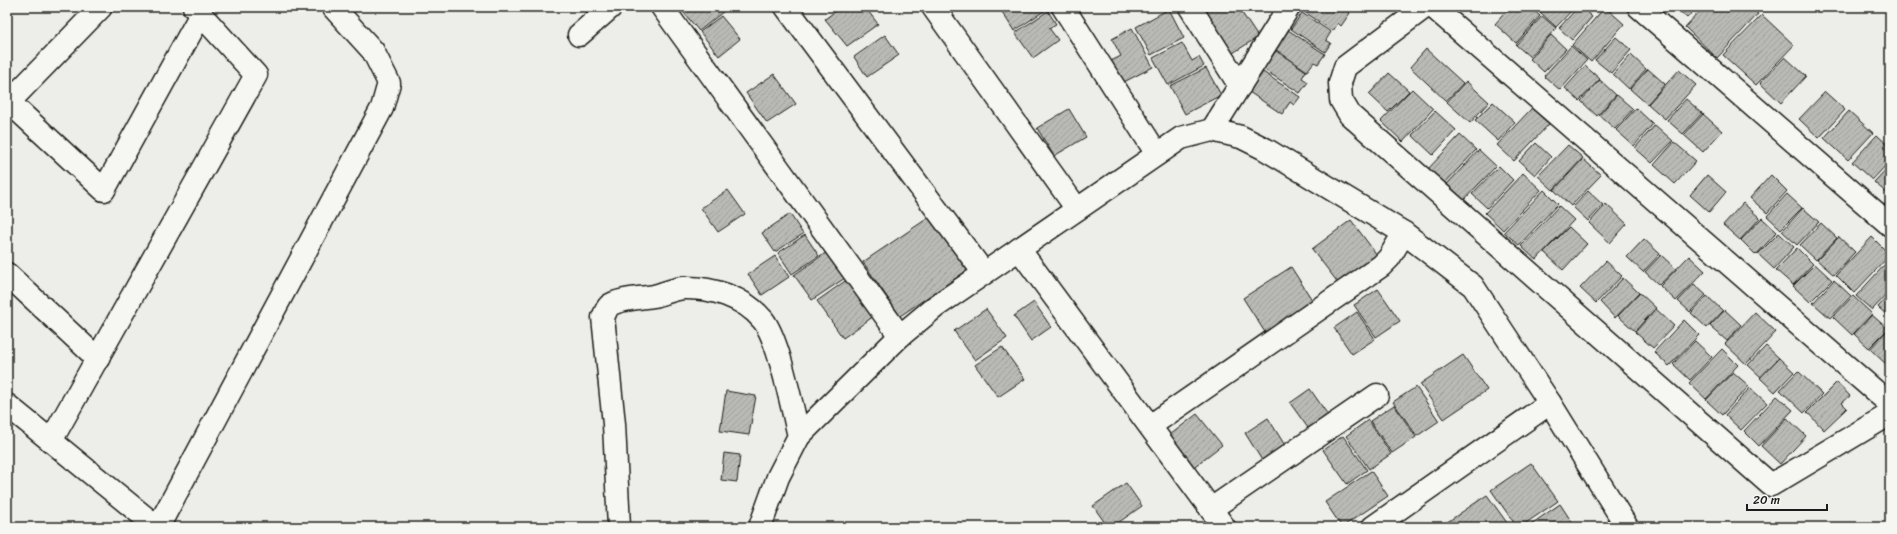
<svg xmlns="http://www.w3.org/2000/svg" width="1897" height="534" viewBox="0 0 1897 534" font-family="Sriracha,sans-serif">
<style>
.building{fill:url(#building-hatch);stroke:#1c1c1c}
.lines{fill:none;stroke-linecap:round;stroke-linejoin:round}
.minor-casing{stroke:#1c1c1c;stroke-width:25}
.minor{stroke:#f6f6f2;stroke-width:22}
</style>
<defs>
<pattern id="building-hatch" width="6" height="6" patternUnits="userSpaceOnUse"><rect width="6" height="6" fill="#b9b9b6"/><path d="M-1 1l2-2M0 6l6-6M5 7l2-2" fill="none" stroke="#9e9e9c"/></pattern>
</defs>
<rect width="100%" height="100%" fill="#edede9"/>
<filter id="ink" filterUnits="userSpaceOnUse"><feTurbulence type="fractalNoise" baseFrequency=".025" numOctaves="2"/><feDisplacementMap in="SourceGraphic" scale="8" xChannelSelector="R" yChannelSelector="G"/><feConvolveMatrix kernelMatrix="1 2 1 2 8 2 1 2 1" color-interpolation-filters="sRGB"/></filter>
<g filter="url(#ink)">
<g class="building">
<polygon points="679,7 729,7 699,31"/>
<polygon points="841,7 865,7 878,24 847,46 825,19"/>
<polygon points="999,7 1046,7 1047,9 1014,31"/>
<polygon points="1191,7 1238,7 1258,37 1225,58"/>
<polygon points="1306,7 1341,7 1350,13 1341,26 1338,23 1333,31 1303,11"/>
<polygon points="1510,7 1530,7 1540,16 1516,43 1495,24"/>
<polygon points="1544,7 1575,7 1556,27 1540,12"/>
<polygon points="1578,7 1581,7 1592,17 1572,40 1559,28"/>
<polygon points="1605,7 1624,24 1591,62 1572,45"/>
<polygon points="1675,7 1697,7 1687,18"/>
<polygon points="1704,7 1750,7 1758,14 1717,58 1685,27"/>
<polygon points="1169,9 1184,38 1151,55 1136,27"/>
<polygon points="1048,11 1056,24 1049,28 1058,40 1033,58 1015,33"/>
<polygon points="1302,13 1331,32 1326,40 1331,43 1325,52 1291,29"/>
<polygon points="1762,15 1794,45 1756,85 1723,55"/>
<polygon points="721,16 740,39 719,56 700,32"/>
<polygon points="1542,16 1556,28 1530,57 1516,45"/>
<polygon points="1132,28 1153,67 1120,84 1109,62 1121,56 1112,39"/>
<polygon points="1288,30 1325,54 1318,64 1314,62 1307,71 1275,49"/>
<polygon points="885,35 899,55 867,77 854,57"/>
<polygon points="1551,35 1566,49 1544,72 1530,59"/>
<polygon points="1616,37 1631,50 1611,73 1595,60"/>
<polygon points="1182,43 1192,61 1199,57 1204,66 1168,85 1153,58"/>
<polygon points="1571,46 1587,60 1560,90 1544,76"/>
<polygon points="1426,49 1463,83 1446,101 1410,67"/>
<polygon points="1276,51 1306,71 1302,78 1308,82 1300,93 1263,69"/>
<polygon points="1631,55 1646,69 1629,89 1613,74"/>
<polygon points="1785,57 1806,76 1781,103 1760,83"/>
<polygon points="1585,66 1600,79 1579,101 1565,88"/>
<polygon points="1206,68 1221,95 1185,114 1170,86"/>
<polygon points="1648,69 1665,84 1647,104 1630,89"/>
<polygon points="1679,70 1696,85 1665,119 1648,104"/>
<polygon points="1263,72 1300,97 1294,105 1290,102 1282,114 1249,92"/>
<polygon points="1389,73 1409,91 1388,112 1369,94"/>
<polygon points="774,74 796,104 767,123 746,93"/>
<polygon points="1600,80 1616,95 1597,116 1581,101"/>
<polygon points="1466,81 1489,102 1470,123 1447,102"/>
<polygon points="1412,89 1433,109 1403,142 1381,121"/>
<polygon points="1825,92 1845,110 1819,138 1799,119"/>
<polygon points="1617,95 1633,109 1615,129 1599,115"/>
<polygon points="1686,99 1702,113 1683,134 1667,120"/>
<polygon points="1493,102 1515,122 1498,141 1475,120"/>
<polygon points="1532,108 1549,124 1514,161 1497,145"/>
<polygon points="1636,108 1653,124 1634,146 1616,130"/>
<polygon points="1069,109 1086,137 1054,156 1037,128"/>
<polygon points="1435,111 1456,130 1433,155 1412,135"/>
<polygon points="1849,111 1873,133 1848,160 1824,138"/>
<polygon points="1703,114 1722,131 1703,152 1684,135"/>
<polygon points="1655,125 1673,141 1652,163 1635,148"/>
<polygon points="1460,135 1476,150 1444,184 1428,169"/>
<polygon points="1877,135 1890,147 1890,161 1872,180 1852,162"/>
<polygon points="1674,142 1696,161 1675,184 1654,165"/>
<polygon points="1536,143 1551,157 1535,175 1519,161"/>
<polygon points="1568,145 1583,158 1553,190 1538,176"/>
<polygon points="1479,150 1496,166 1464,200 1447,184"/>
<polygon points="1583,159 1601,175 1571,206 1554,190"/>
<polygon points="1890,165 1890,196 1874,182"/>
<polygon points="1499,166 1513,180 1487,208 1472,194"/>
<polygon points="1523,173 1541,190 1503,230 1485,213"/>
<polygon points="1707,175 1726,192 1709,212 1690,195"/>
<polygon points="1771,175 1787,191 1767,213 1750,198"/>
<polygon points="728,190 745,214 718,232 701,208"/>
<polygon points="1544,190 1558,204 1519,245 1504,232"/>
<polygon points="1588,191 1603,205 1588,221 1573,207"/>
<polygon points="1787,194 1802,208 1781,229 1767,216"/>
<polygon points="1743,203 1760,218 1740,240 1723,225"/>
<polygon points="1606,204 1627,224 1610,243 1589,223"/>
<polygon points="1559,206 1574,220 1536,260 1521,246"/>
<polygon points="1803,208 1819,222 1797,245 1782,231"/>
<polygon points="790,214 803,234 775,252 762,233"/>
<polygon points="931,216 968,270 900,316 863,262"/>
<polygon points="1762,218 1777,232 1756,255 1741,240"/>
<polygon points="1351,220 1377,255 1339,284 1312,249"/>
<polygon points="1821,223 1837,238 1816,260 1800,245"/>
<polygon points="1569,227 1587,244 1563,270 1544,252"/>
<polygon points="1779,233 1794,247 1774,269 1758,254"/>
<polygon points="805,235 819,256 792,274 778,253"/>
<polygon points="1839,237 1855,252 1834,275 1817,260"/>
<polygon points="1872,237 1890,255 1854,293 1836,275"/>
<polygon points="1644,239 1660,254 1643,272 1627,257"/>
<polygon points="1797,248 1813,264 1793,285 1776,270"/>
<polygon points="827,252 845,278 812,300 794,275"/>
<polygon points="1661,255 1676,269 1659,285 1645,272"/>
<polygon points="775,256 789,277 762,295 748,274"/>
<polygon points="1689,256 1705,271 1676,301 1660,286"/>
<polygon points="1890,259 1890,291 1872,310 1856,296"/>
<polygon points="1606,261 1622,276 1596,303 1580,288"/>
<polygon points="1815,264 1832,280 1810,302 1793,286"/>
<polygon points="1291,267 1316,306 1268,337 1243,298"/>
<polygon points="1623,278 1639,293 1615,318 1600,302"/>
<polygon points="848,279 874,316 843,338 817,301"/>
<polygon points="1834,280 1851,296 1830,318 1813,303"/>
<polygon points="1694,284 1706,295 1690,312 1678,301"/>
<polygon points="1378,289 1400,321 1376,337 1354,305"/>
<polygon points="1640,293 1656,308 1635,331 1618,316"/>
<polygon points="1890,294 1890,318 1878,307"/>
<polygon points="1707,296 1723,311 1707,328 1691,313"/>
<polygon points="1853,296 1872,314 1852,335 1833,317"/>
<polygon points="1034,302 1051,327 1031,341 1014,316"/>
<polygon points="986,309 1007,338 975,360 954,331"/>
<polygon points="1656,309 1674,326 1653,348 1635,332"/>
<polygon points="1725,310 1741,325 1727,341 1710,326"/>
<polygon points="1357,312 1375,339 1352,354 1334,328"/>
<polygon points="1755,312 1776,332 1746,364 1725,344"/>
<polygon points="1872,315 1888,329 1869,348 1854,334"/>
<polygon points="1684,320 1699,335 1669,366 1654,352"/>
<polygon points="1890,327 1890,363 1888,366 1870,349"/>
<polygon points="1695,341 1712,357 1690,380 1673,364"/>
<polygon points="1766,346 1779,358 1761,377 1748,365"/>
<polygon points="1002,347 1025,379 998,397 975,365"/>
<polygon points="1722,349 1738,365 1706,399 1689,383"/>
<polygon points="1463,355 1487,390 1444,419 1420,384"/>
<polygon points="1779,358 1794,372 1775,392 1760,378"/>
<polygon points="1798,371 1822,394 1804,413 1780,390"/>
<polygon points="1733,372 1749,386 1722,415 1706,400"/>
<polygon points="1837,382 1850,396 1842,403 1847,408 1824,430 1807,412"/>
<polygon points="1416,387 1439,421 1417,436 1393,402"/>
<polygon points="1750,388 1767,403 1741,430 1725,415"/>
<polygon points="1310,389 1328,415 1308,428 1290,403"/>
<polygon points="726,391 756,396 749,435 720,431"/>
<polygon points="1777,396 1793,410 1759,446 1744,431"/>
<polygon points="1394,405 1416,437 1392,453 1370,421"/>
<polygon points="1197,414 1222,445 1191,469 1166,438"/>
<polygon points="1268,418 1286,447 1263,462 1245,433"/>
<polygon points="1787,418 1806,436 1780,464 1761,446"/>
<polygon points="1368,420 1391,454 1369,469 1346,436"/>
<polygon points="1343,436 1367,470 1347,484 1323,450"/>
<polygon points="724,453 740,455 737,482 721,480"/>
<polygon points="1531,463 1558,501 1520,527 1517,527 1491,490"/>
<polygon points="1371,471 1388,496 1342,527 1325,502"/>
<polygon points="1126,483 1142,506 1112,527 1108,527 1093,506"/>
<polygon points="1487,495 1510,527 1440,527"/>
<polygon points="1560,504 1575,527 1527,527"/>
</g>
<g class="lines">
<g class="minor-casing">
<g id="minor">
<polyline points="101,7 9,102 104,190 201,14"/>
<polyline points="662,7 900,336"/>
<polyline points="786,7 984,273"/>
<polyline points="933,7 1077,209"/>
<polyline points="1063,7 1157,154"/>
<polyline points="1190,7 1240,86"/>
<polyline points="1425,7 1345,67 1340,83 1341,100 1350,115 1771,485 1890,414"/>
<polyline points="1433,7 1890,404"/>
<polyline points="1639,7 1890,225"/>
<polyline points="579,35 611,7"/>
<polyline points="1212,130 1289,7"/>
<polyline points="1019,249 1224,527"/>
<polyline points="7,274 98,359"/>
<polyline points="7,405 157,527"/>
<polyline points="1150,426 1381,266 1389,258 1404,233"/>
<polyline points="799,436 900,336 935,307 1181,138 1212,130 1241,137 1265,149 1404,233 1473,286 1550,403 1627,527"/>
<polyline points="51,441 256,75 194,7"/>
<polyline points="1211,509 1377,395"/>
<polyline points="158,527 382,108 389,83 373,51 333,7"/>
<path d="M619,527L614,424L603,317C605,314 606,309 609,306C617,299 643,298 654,296C663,294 673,289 683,288C711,287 744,297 763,320C779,340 792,408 799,436L778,477L760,527"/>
<polyline points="1373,527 1550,403"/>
</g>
</g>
<use href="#minor" class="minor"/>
</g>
</g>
<rect width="1897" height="534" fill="none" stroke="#f6f6f2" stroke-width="24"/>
<rect x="12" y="12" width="1873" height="510" fill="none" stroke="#1c1c1c" stroke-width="1.5" filter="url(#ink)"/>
<path d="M1747 504v6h80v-6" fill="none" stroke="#1c1c1c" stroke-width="2"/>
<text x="1753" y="504" font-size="12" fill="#1c1c1c" stroke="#f6f6f2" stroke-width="3" paint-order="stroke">20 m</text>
</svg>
